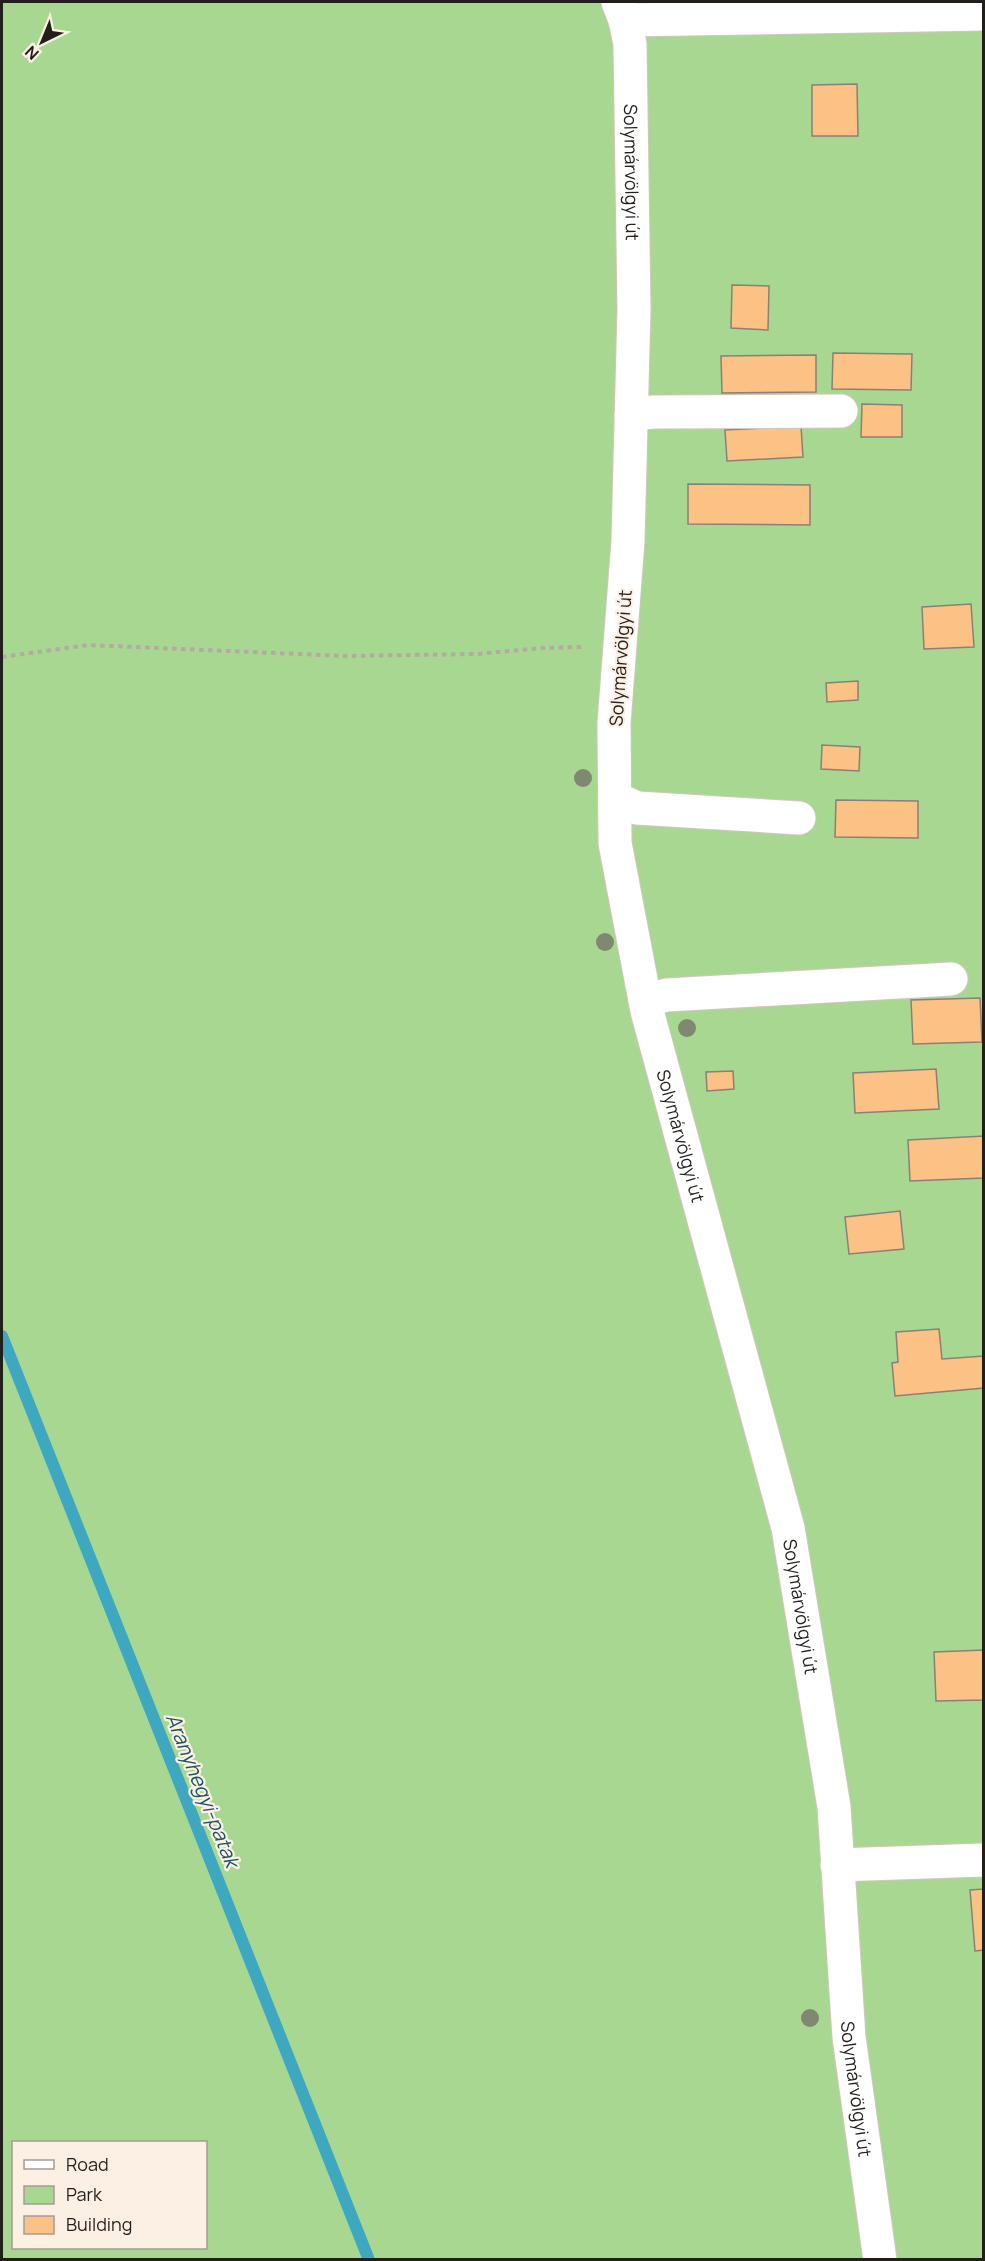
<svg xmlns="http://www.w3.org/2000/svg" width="985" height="2261" viewBox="0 0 985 2261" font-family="Manrope,sans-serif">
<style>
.green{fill:#a8d792;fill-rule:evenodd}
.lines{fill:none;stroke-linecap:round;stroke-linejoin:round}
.stream{stroke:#3ea8c0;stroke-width:12}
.building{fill:#fbc185;stroke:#8b8077;stroke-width:1.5}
.minor-casing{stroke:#d3c7bd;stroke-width:35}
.path{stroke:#b4aaa2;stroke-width:4;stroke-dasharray:4.5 4.5;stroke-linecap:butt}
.minor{stroke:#fff;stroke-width:33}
.tree{fill:#818871}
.labels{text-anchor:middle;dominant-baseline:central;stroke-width:4.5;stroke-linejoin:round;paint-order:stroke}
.street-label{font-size:18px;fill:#221e1a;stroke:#fcf0e5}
.water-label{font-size:20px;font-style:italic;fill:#195461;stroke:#fcf0e5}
</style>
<rect width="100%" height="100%" fill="#fcf0e5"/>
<path class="green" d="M2,2H983V2259H2ZM14,2142H206V2248H14Z"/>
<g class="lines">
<polyline class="stream" points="2,1336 369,2260"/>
</g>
<g class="building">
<polygon points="857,84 858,136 812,136 812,85"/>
<polygon points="732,285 769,286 768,330 731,328"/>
<polygon points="833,353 912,354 911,390 832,389"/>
<polygon points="816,355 816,392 722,393 721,356"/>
<polygon points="862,404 902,405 902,437 861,437"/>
<polygon points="801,426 803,457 727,461 725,430"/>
<polygon points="688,484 810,485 810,525 688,524"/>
<polygon points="971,604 974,647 924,649 922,607"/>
<polygon points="858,681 858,700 827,702 826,683"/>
<polygon points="822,745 860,747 859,771 821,769"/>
<polygon points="836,800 918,801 918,838 835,837"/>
<polygon points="980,998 982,1042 913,1044 911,1000"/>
<polygon points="936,1069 939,1109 855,1113 853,1073"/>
<polygon points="733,1071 734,1089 707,1091 706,1072"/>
<polygon points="984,1136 984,1178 910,1181 908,1140"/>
<polygon points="900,1211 904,1249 849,1254 845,1217"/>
<polygon points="939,1329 942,1359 984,1356 984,1388 895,1396 892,1363 898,1362 896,1332"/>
<polygon points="984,1650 984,1700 936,1701 934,1652"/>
<polygon points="984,1889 984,1950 975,1951 970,1890"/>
</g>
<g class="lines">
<g class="minor-casing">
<g id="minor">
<path id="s1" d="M618,2L625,20L630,44L634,309L628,541L614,723L615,843L647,1011L788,1528L834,1807L849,2037L880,2260"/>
<polyline points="625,20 984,14"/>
<polyline points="631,414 654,412 841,411"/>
<polyline points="615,798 637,808 799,818"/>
<polyline points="646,1000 667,995 951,979"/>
<polyline points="837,1865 984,1860"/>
</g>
</g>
<polyline class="path" points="2,657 88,645 345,656 477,654 541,648 584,647"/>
<use href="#minor" class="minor"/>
</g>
<g class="tree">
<circle cx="583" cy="778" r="9"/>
<circle cx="605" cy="942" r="9"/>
<circle cx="687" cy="1028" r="9"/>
<circle cx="810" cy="2018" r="9"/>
</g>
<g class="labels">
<g class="street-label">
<text stroke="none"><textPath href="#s1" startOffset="172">Solymárvölgyi út</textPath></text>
<text transform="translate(620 658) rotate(-86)">Solymárvölgyi út</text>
<text stroke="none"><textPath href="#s1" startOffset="1144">Solymárvölgyi út</textPath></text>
<text stroke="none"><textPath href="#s1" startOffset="1630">Solymárvölgyi út</textPath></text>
<text stroke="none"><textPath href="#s1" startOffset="2116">Solymárvölgyi út</textPath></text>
</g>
<g class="water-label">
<text transform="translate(203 1790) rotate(68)">Aranyhegyi-patak</text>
</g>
</g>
<rect width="985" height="2261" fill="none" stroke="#221e1a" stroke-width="6"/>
<rect x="12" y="2141" width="195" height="108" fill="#fcf0e5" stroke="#a59c94" stroke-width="1.5"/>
<rect x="24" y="2160" width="30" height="9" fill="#ffffff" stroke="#a59c94" stroke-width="1.5"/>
<text x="66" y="2171" font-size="18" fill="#221e1a">Road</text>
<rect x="24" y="2186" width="30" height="18" fill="#a8d792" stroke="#a59c94" stroke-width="1.5"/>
<text x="66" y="2201" font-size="18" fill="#221e1a">Park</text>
<rect x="24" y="2216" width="30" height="18" fill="#fbc185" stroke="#a59c94" stroke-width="1.5"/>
<text x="66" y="2231" font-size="18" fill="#221e1a">Building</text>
<g transform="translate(42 42) rotate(223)" stroke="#fcf0e5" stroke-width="4.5" paint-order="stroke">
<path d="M0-4.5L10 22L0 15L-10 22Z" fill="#221e1a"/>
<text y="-9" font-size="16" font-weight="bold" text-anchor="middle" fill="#221e1a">N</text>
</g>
</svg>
